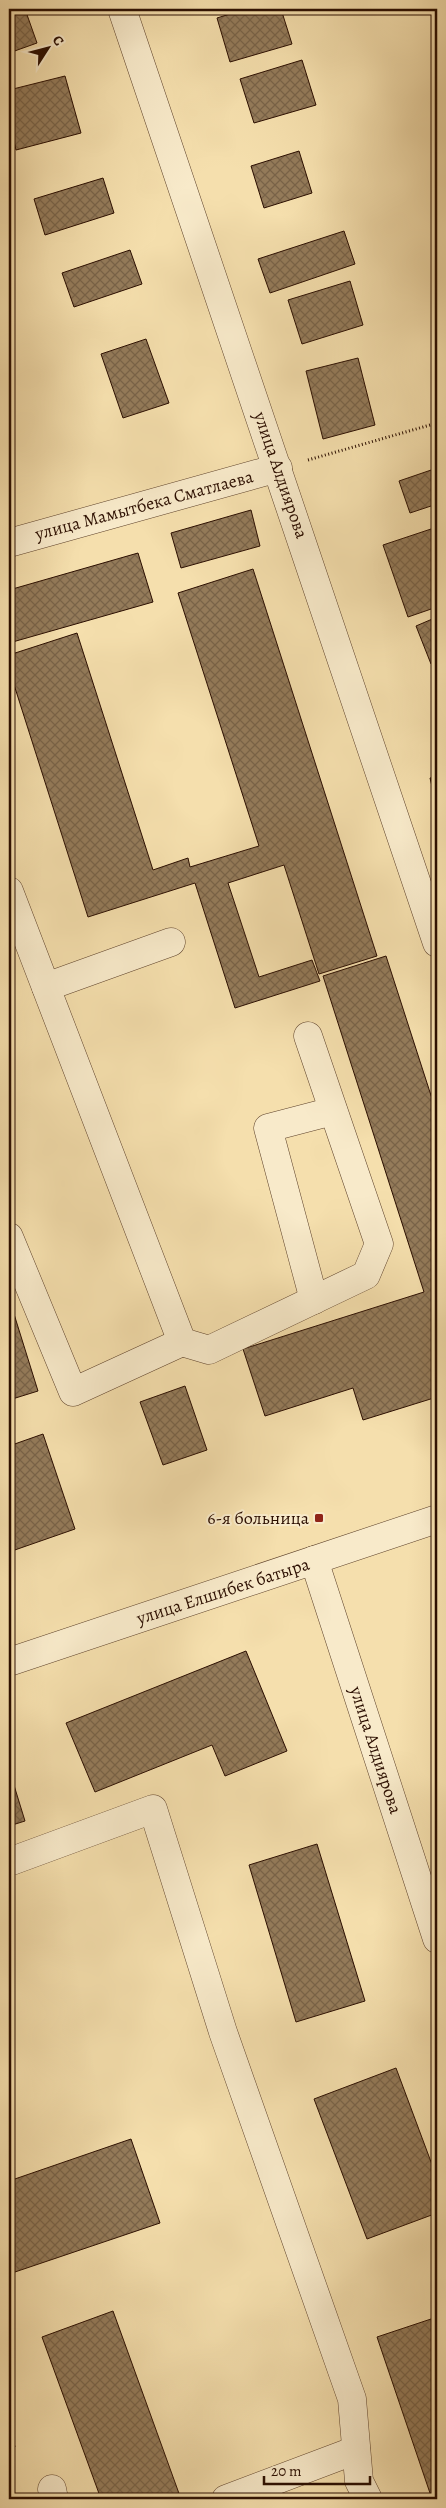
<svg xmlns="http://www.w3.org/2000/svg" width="446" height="2508" viewBox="0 0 446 2508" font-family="Alegreya,serif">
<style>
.building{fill:url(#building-cross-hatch);stroke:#2b0e00}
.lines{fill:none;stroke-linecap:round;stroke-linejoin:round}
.minor-casing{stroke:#5e422b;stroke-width:29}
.path{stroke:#2b0e00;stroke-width:3;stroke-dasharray:1 2.5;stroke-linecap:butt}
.minor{stroke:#f8eaca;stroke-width:28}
.poi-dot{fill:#8f2418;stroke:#f8eaca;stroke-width:2}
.labels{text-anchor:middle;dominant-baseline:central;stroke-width:4;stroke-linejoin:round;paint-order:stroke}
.street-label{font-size:18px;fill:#2b0e00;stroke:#f8eaca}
.poi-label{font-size:18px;fill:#2b0e00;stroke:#f8eaca;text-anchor:end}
</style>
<defs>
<pattern id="building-cross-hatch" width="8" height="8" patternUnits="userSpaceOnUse" patternTransform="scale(1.25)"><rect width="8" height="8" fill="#947b5a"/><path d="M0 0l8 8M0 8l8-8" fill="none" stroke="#796348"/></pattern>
</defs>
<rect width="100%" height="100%" fill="#f5dfad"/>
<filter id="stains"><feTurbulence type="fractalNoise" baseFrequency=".004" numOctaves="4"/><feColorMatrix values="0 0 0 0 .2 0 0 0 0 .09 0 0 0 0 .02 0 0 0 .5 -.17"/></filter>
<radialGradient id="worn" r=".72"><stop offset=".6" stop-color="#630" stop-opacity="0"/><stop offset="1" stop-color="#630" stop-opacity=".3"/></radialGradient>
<g class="building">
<polygon points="9,9 25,9 37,43 9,53"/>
<polygon points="246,9 281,9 292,44 230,62 217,18"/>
<polygon points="302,60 316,105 254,123 240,79"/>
<polygon points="65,76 81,133 16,150 9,120 9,90"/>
<polygon points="299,151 312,193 264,208 251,166"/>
<polygon points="103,178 114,213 45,235 34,199"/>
<polygon points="344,231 355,264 270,293 258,259"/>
<polygon points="130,250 142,284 74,307 62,273"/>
<polygon points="350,281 363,325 302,344 288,300"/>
<polygon points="146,339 169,403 123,418 101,354"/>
<polygon points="358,358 375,425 323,439 306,371"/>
<polygon points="437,468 437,504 410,513 399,481"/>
<polygon points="251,510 260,546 181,568 171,533"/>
<polygon points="437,527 437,607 408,617 383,545"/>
<polygon points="138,553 153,602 9,643 9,590"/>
<polygon points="253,569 377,956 319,974 284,865 228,883 259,977 312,960 320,981 235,1008 195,883 88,917 9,669 9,655 77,633 153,870 188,858 190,867 259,846 178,593"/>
<polygon points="437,617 437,662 431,664 416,626"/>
<polygon points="437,777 437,807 430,778"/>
<polygon points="386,956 437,1114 437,1397 363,1420 353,1388 265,1416 243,1349 424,1292 323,976"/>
<polygon points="9,1298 38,1391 9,1400"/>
<polygon points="185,1386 207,1450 163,1465 140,1402"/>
<polygon points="43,1434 75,1529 9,1552 9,1446"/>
<polygon points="246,1651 287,1751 225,1776 212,1745 95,1792 66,1723"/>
<polygon points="9,1769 25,1821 9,1826"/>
<polygon points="317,1844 365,2001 296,2022 249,1865"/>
<polygon points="396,2068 437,2178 437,2213 367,2239 314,2099"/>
<polygon points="131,2139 160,2223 9,2274 9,2181"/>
<polygon points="113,2311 181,2499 101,2499 42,2337"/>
<polygon points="437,2317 437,2499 432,2499 377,2337"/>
<polygon points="9,2421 15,2447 9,2449"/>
<polygon points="26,2495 27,2499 13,2499"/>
</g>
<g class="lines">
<g class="minor-casing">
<g id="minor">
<polyline points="122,9 437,943"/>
<polyline points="9,543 278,468"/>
<polyline points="9,891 182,1342 209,1350 366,1275 379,1244 308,1036"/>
<polyline points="46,987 171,942"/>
<polyline points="9,1237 73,1392 182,1342"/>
<polyline points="314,1300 268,1128 333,1111"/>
<polyline points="314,1560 437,1939"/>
<polyline points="9,1662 437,1519"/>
<polyline points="9,1862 153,1809 223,2032 352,2399 359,2481 368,2499"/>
<polyline points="52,2489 54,2499"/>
<polyline points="226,2499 356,2450"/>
</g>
</g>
<polyline class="path" points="308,460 437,423"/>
<use href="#minor" class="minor"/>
</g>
<rect class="poi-dot" x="314" y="1513" width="10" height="10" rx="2.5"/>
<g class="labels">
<g class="street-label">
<text transform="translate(281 475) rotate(71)">улица Алдиярова</text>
<text transform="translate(144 505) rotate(-15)">улица Мамытбека Сматлаева</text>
<text transform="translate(223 1591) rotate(-18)">улица Елшибек батыра</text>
<text transform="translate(376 1750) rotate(72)">улица Алдиярова</text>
</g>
<g class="poi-label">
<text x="309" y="1518">6-я больница</text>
</g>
</g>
<rect width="446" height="2508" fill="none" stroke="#f5dfad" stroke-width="30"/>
<rect x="10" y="10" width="426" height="2488" fill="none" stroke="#2b0e00" stroke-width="2.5"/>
<rect x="15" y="15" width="416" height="2478" fill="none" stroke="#2b0e00"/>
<g transform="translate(48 48) rotate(54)" stroke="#f8eaca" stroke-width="4" paint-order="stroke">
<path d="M0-4L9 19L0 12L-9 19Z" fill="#2b0e00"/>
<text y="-8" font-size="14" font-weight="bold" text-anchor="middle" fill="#2b0e00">С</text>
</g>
<path d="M264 2476v8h106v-8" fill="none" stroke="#2b0e00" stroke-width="2.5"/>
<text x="271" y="2476" font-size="15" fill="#2b0e00" stroke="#f8eaca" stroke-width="4" paint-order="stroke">20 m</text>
<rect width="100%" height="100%" filter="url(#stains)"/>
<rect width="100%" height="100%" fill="url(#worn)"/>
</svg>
